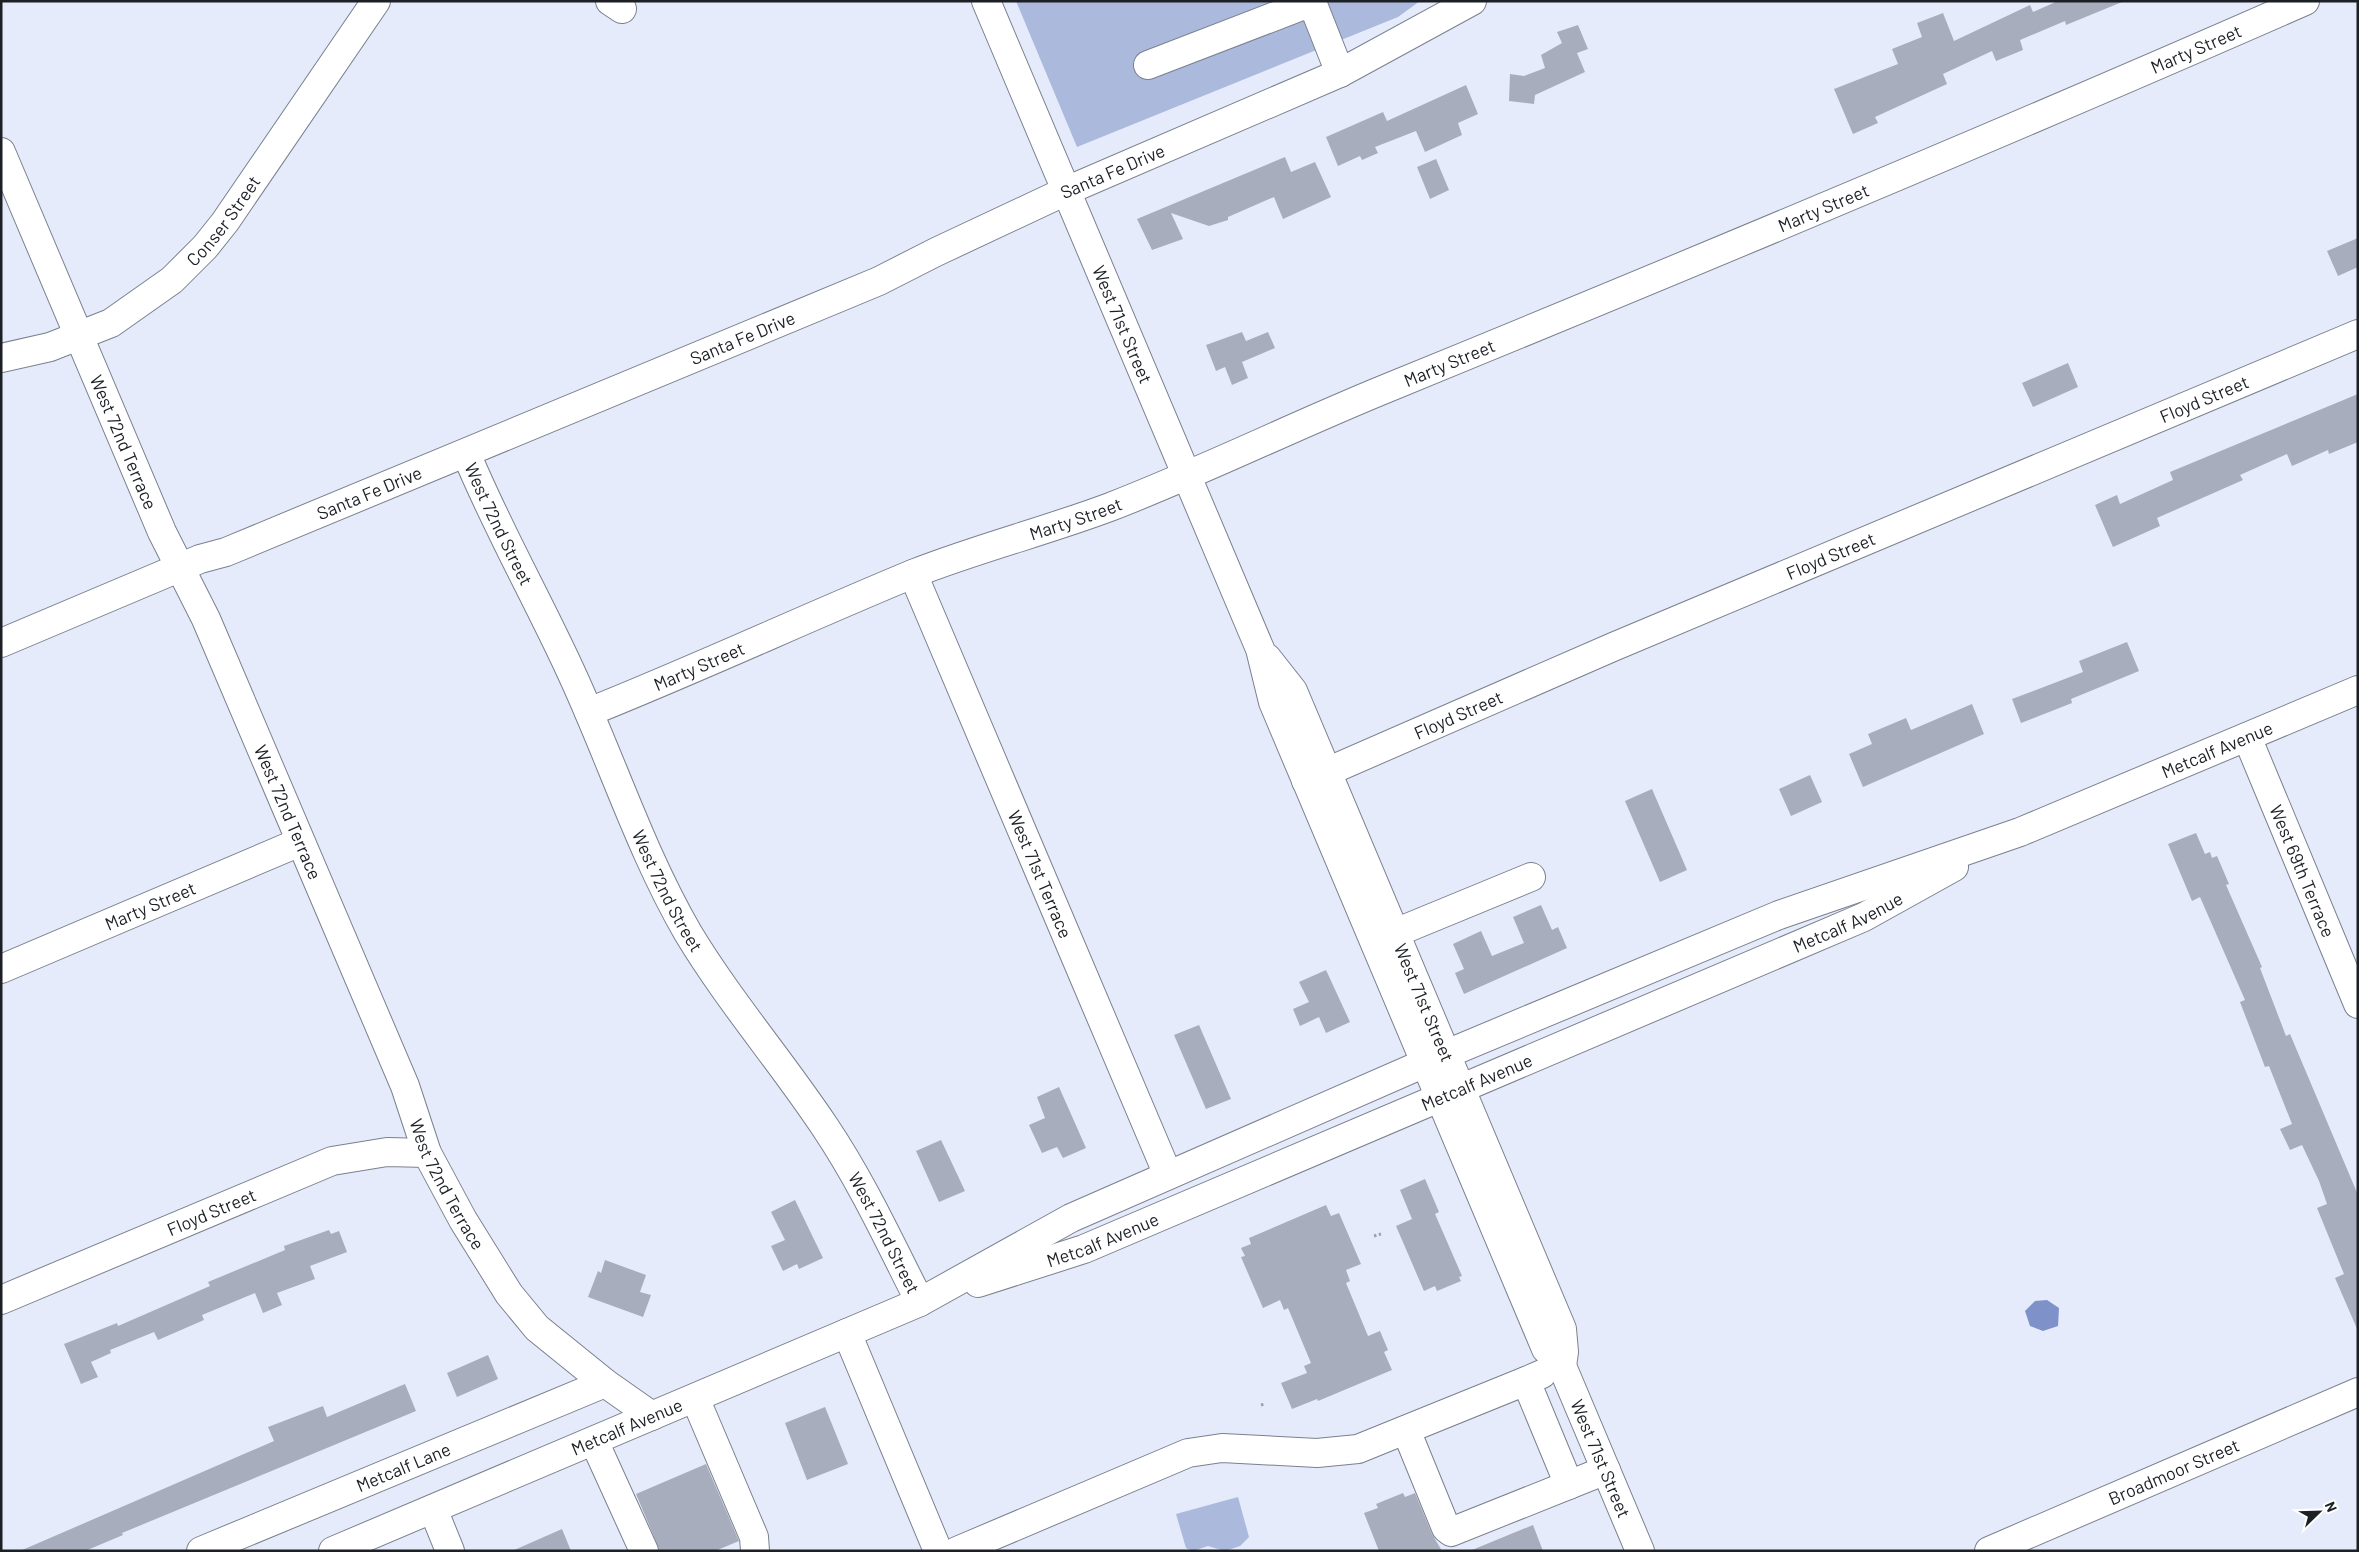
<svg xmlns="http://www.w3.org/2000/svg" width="2359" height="1552" viewBox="0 0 2359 1552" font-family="Barlow,sans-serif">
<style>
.green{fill:#abb9dd}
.water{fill:#7e91c8}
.building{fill:#a7adbc}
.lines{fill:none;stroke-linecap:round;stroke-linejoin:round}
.minor-casing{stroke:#7a808e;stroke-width:30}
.major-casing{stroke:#7a808e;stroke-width:30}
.path{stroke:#9ba0ac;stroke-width:3;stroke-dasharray:2.5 2.5;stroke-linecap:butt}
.minor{stroke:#fff;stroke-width:28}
.major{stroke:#fff;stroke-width:28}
.labels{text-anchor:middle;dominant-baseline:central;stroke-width:4;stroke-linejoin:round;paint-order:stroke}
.street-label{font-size:18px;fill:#1c1f24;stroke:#fff}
</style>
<rect width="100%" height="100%" fill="#e5ebfb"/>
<g class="green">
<polygon points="1016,1 1420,1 1398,17 1077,147"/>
<polygon points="1238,1497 1249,1537 1240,1546 1225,1551 1208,1546 1193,1551 1186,1548 1176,1514"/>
</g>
<polygon class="water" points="2047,1300 2059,1308 2058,1326 2043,1331 2030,1326 2025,1311 2035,1301"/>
<g class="building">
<polygon points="2058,1 2122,2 2066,25 2065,21 2020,40 2023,50 1996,61 1992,51 1943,74 1947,84 1875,117 1878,123 1853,134 1834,89 1898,64 1892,49 1922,37 1917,23 1943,13 1954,41 2030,5 2033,12"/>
<polygon points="1578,25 1588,49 1577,53 1585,72 1535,95 1534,104 1509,101 1510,74 1524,76 1545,68 1541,55 1562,43 1557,32"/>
<polygon points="1466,85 1478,114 1458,123 1462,135 1425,152 1416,131 1375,147 1378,153 1362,160 1360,156 1338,166 1326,137 1383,112 1387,121"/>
<polygon points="1285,157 1291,172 1315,162 1331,197 1283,219 1274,197 1228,217 1228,220 1209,226 1171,213 1183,239 1152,250 1137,219"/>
<polygon points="1436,159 1449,190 1430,199 1417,167"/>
<polygon points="2358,238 2358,267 2338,276 2327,251"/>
<polygon points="1242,332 1246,341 1268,332 1275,348 1242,362 1248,378 1232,385 1225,367 1216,371 1206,345"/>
<polygon points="2068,363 2078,387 2033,407 2022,383"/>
<polygon points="2358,394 2358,442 2329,454 2328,450 2292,466 2287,454 2240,475 2243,480 2157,518 2160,526 2113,547 2095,505 2117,495 2120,504 2173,480 2170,472"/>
<polygon points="2127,642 2139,671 2071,699 2072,703 2021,723 2012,699 2083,672 2079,661"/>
<polygon points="1972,704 1984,734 1863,787 1849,754 1872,744 1868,734 1906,718 1911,730"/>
<polygon points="1810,775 1822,802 1791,816 1779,789"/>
<polygon points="1652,789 1687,870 1660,882 1625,801"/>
<polygon points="2196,833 2205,854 2210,852 2212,858 2217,856 2229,884 2226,885 2262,967 2260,968 2286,1036 2290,1034 2358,1195 2358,1331 2335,1278 2344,1274 2317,1208 2327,1204 2319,1181 2302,1145 2290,1150 2280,1129 2292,1124 2269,1066 2265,1067 2240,1002 2245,1000 2200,897 2192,901 2168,844"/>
<polygon points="1541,905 1552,930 1558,927 1567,948 1464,994 1455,973 1464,969 1453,944 1481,931 1492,956 1524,943 1513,917"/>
<polygon points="1326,970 1350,1022 1326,1033 1319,1017 1300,1026 1293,1009 1309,1002 1299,982"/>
<polygon points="1199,1025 1231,1099 1206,1109 1174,1035"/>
<polygon points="1059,1087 1086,1148 1063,1158 1057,1147 1042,1153 1029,1125 1045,1118 1037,1097"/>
<polygon points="941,1140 965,1191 939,1202 916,1151"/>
<polygon points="1425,1179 1439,1212 1435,1214 1462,1276 1459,1277 1461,1281 1437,1291 1435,1286 1424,1291 1396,1226 1412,1219 1400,1190"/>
<polygon points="795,1200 823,1258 799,1269 797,1264 783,1271 771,1246 785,1240 771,1212"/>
<polygon points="1326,1205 1331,1216 1339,1213 1361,1264 1346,1270 1350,1281 1346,1283 1368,1336 1380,1331 1388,1350 1384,1352 1392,1370 1318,1401 1317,1399 1292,1409 1281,1383 1307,1373 1304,1366 1311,1363 1288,1308 1284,1310 1280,1300 1263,1308 1241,1257 1245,1256 1241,1248 1251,1244 1249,1238"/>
<polygon points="329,1230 331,1234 339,1231 347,1252 310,1266 315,1279 277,1293 282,1305 263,1313 255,1293 202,1315 204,1320 158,1340 154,1332 110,1350 111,1353 91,1362 98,1377 81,1384 64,1344 117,1323 118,1326 210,1286 208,1282 285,1250 284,1246"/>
<polygon points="605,1260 646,1275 640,1292 651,1295 643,1317 588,1297 598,1271 601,1273"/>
<polygon points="488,1355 498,1379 457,1397 447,1373"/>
<polygon points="405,1384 416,1411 122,1533 123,1535 85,1551 20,1551 274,1441 268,1427 323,1406 327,1417"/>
<polygon points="825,1407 848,1464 807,1480 785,1423"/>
<polygon points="706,1464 739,1541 715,1551 660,1551 636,1494"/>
<polygon points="1403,1493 1405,1497 1415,1493 1432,1534 1442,1551 1379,1551 1364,1513 1378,1508 1376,1504"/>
<polygon points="1533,1525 1543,1551 1472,1551 1472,1550"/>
<polygon points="562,1529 571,1551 512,1551"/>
</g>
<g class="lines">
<g class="minor-casing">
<g id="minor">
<polyline points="610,1 622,9"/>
<path id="s1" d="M986,1L1260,649L1273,702L1546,1349L1562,1366L1640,1551"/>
<polyline points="1148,65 1312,2 1340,73"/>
<path id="s2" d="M1,152L162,532L206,619L405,1086L427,1153L463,1220L509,1294L537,1328L605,1383L652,1416"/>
<path id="s3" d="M1,358L50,347L111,323L172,280L205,247L225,222L376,1"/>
<path id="s4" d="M466,453C497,528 537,598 571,672C611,758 640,850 688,933C729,1001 781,1061 825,1127C862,1182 890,1243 920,1302"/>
<path id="s5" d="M913,574L1168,1175"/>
<path id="s6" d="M1,643L200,559L226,552L879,281L936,252L1066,191L1340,73L1472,1"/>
<path id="s7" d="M1267,658L1293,691L1562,1329L1564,1352L1562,1366"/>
<path id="s8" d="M589,712C699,668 806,618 915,573C979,548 1046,531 1110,507C1203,471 1292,427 1385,389C1693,263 2000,135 2305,1"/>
<path id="s9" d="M2247,737L2358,1004"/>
<path id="s10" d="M1306,781L1613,647L2358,334"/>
<polyline points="1395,933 1531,877"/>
<path id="s11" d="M1,969L300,842"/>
<path id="s12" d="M1,1300L332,1161L387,1152L427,1153"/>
<polyline points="847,1333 938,1551"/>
<polyline points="1542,1374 1526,1381 1569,1485"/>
<polyline points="695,1398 754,1537 755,1551"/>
<polyline points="1406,1430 1446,1528 1451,1532 1606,1470"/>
<polyline points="594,1441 644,1551"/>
<polyline points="433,1509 450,1551"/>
<path id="s13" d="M201,1551L605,1383"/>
<polyline points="957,1551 1188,1453 1222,1448 1317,1453 1358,1449 1526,1381"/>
<path id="s14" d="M1989,1551L2358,1392"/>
</g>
</g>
<g class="major-casing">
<g id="major">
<path id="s15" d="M978,1283L1084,1249L1864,917L1954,867"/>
<path id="s16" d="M333,1551L920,1302L1071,1218L1425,1063L1779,915L2020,832L2358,690"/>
</g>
</g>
<g class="path">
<polyline points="1374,1236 1381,1234"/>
<polyline points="1261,1405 1265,1404"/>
</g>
<use href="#minor" class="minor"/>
<use href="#major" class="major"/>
</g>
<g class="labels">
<g class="street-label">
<text stroke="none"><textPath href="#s8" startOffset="1739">Marty Street</textPath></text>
<text stroke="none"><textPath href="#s6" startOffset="1208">Santa Fe Drive</textPath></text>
<text stroke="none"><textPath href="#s8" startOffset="1334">Marty Street</textPath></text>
<text stroke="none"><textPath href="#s3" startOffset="269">Conser Street</textPath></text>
<text stroke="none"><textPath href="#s1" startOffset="351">West 71st Street</textPath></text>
<text stroke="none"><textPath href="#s6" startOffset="802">Santa Fe Drive</textPath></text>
<text stroke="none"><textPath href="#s8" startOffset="929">Marty Street</textPath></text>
<text stroke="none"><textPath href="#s10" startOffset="976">Floyd Street</textPath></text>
<text stroke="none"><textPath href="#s2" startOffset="315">West 72nd Terrace</textPath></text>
<text stroke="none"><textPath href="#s6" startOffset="398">Santa Fe Drive</textPath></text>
<text stroke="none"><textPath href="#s8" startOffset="524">Marty Street</textPath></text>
<text stroke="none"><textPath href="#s4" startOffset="78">West 72nd Street</textPath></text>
<text stroke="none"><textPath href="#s10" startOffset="571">Floyd Street</textPath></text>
<text stroke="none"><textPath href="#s8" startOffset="119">Marty Street</textPath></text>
<text stroke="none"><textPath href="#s10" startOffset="166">Floyd Street</textPath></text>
<text stroke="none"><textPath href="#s16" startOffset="2049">Metcalf Avenue</textPath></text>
<text stroke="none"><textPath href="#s2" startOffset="720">West 72nd Terrace</textPath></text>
<text stroke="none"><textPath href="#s9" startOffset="145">West 69th Terrace</textPath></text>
<text stroke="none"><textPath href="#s5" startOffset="326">West 71st Terrace</textPath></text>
<text stroke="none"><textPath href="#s4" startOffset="482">West 72nd Street</textPath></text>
<text stroke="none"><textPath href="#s11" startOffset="162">Marty Street</textPath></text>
<text stroke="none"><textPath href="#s15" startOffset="942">Metcalf Avenue</textPath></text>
<text stroke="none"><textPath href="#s7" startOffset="380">West 71st Street</textPath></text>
<text stroke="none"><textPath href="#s15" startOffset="538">Metcalf Avenue</textPath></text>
<text stroke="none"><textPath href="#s2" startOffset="1125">West 72nd Terrace</textPath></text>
<text stroke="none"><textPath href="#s12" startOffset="228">Floyd Street</textPath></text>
<text stroke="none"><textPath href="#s4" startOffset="888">West 72nd Street</textPath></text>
<text stroke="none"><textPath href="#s15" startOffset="132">Metcalf Avenue</textPath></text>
<text stroke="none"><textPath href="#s16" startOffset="319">Metcalf Avenue</textPath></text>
<text stroke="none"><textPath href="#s1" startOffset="1584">West 71st Street</textPath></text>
<text stroke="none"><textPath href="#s13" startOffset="219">Metcalf Lane</textPath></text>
<text stroke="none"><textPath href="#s14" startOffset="201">Broadmoor Street</textPath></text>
</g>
</g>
<rect width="2359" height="1552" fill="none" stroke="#1c1f24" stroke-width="5"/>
<g transform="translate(2319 1512) rotate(67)" stroke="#ffffff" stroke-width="4" paint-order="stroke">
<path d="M0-4L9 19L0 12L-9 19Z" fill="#1c1f24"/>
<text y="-8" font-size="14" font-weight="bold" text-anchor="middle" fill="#1c1f24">N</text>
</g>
</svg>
